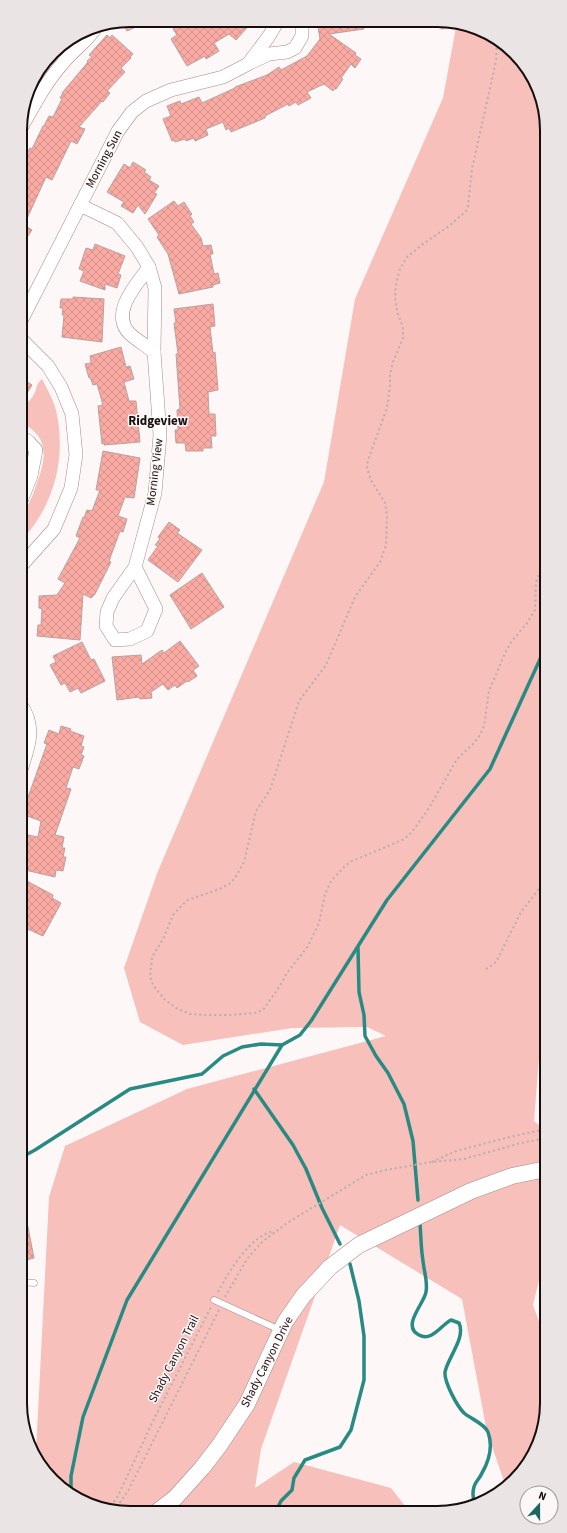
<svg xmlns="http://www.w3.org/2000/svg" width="567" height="1533" viewBox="0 0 567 1533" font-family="'Source Sans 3',sans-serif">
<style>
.grass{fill:#f7c0bb}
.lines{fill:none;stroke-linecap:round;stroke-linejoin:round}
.stream{stroke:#278b83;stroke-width:3.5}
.building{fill:url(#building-cross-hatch);stroke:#bca09e}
.service-casing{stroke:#a58a88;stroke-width:7}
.minor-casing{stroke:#a58a88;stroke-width:14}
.tertiary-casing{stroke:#a58a88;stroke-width:17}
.path{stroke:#b6afaf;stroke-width:2;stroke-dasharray:2 3;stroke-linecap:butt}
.service{stroke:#fff;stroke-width:6}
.minor{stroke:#fff;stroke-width:13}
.tertiary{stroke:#fff;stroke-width:16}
.labels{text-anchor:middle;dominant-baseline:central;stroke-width:3;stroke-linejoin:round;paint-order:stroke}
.street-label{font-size:12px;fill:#160d0c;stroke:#fdf7f7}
.neighbourhood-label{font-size:13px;font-weight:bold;fill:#160d0c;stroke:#fdf7f7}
.rim{fill:none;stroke:#160d0c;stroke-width:2}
</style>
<defs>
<pattern id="building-cross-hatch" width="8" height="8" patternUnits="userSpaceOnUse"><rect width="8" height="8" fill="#f9aaa3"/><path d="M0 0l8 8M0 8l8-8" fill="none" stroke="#d5918b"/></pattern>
</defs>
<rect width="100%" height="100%" fill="#fdf7f7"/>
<g class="grass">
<polygon points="437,22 459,22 515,52 545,108 546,1028 541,1033 534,1121 546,1131 547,1262 542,1268 533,1305 547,1343 547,1410 539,1445 520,1475 506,1487 487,1432 462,1299 340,1225 261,1449 255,1488 294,1462 391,1488 409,1511 108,1511 52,1481 36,1451 49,1197 65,1146 187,1089 386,1036 367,1027 292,1028 183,1045 140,1022 124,968 158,871 324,482 355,299 443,98 456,27 441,30"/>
<path d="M42,379C47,389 53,399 56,410C67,458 54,506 21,541C21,534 18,520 21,513C23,510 27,507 29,503C33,496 35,488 38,480C47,456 48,435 21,423V406L22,404L25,405C28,402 32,399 34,394C38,387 35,385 42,379Z"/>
</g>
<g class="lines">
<g class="stream">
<polyline points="358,948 359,992 364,1015 365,1036 376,1056 388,1073 404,1104 413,1141 418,1200"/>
<polyline points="254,1089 293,1145 306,1169 322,1208 340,1244"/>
<polyline points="22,1157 35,1150 130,1089 202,1074 223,1056 242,1047 261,1044 282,1045 300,1035 311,1021 387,900 490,769 546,646"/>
<path d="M420,1224C421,1237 421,1249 423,1261C424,1272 428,1281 426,1292C424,1304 401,1326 419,1335C432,1342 441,1325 451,1320L459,1323C466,1338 448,1357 445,1372C444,1382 457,1406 464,1413C471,1419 485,1424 488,1432C493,1446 489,1461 482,1473C480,1478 475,1482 474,1487C472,1493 473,1499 475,1505"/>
<polyline points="71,1491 71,1476 83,1417 127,1300 282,1045"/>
<polyline points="276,1511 281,1501 292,1490 294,1478 305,1460 340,1447 351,1430 364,1380 364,1336 359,1301 350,1264"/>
</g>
</g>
<g class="building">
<polygon points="130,20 151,20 127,31 122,21"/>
<polygon points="194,20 231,21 253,21 236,40 229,34 214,43 219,51 206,59 205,56 187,66 171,39 177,35 173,29 185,22 187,25"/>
<polygon points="317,21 363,22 364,29 329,34 356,53 355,55 361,59 355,68 351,64 341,78 343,79 336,89 334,89 333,91 324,84 307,92 311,98 298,105 296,102 289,106 288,104 265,116 265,118 231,132 229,128 226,130 223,122 206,129 208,135 195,141 194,138 186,141 185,139 175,142 174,140 172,141 163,119 171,116 167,106 180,101 181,104 199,97 202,103 235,88 235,87 267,75 279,67 281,70 307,56 320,39"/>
<polygon points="107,35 110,38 112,35 133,54 130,57 131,58 121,68 125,72 107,91 110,93 103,102 102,101 79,127 85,129 77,144 71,141 53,178 52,180 46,177 24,225 32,230 20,248 20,196 24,189 22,188 24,185 20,184 20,158 24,151 27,153 30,148 32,149 43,126 44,126 49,116 53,117 62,99 60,98 63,93 62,93 88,62 87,61 92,57 89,55"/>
<polygon points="133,162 146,170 144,172 151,177 149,180 159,186 154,193 157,194 145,214 138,205 133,213 121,206 124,202 107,192 124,164 130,168"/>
<polygon points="174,201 178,206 184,202 191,213 192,214 190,216 194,222 191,224 201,238 203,246 211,245 213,254 210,254 214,274 218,273 220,283 213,285 213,287 179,294 168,254 157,237 159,235 148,219"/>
<polygon points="95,244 125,256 118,274 121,275 117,288 105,284 105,290 80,281 84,271 79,269 86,248 93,250"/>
<polygon points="73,297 104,299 102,342 62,337 64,315 62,315 63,308 60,308 61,299 73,299"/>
<polygon points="213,304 215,326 210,327 213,353 215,352 218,390 208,392 209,414 215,414 216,436 211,436 212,448 203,448 203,451 186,451 185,443 176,443 175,430 178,430 177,410 180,409 176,354 178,354 174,323 176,323 174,309"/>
<polygon points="121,347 126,367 130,366 134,379 124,382 129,401 136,401 140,442 104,445 105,443 102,444 98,406 103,405 97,384 93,385 90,377 89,378 85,364 91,363 90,356"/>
<polygon points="21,378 32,385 21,403"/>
<polygon points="103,451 140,458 134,498 125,497 118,516 127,519 123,532 120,531 109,561 111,562 95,594 91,598 83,594 80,640 37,636 38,625 41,625 42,609 39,608 39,596 57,595 65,583 58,579 80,538 76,536 83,517 84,518 87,510 92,511 100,490 96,490"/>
<polygon points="169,522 180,530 177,533 202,550 178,582 148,560 158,546 155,545 160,539 158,537"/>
<polygon points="202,573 224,607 191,629 170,595"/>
<polygon points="180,641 199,666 193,670 197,676 188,682 187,681 177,688 175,685 168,690 163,684 151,692 152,698 140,699 139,697 117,700 112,657 141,655 142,664 162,650 164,653"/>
<polygon points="82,642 91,660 94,659 105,681 81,693 78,688 70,692 65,683 61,685 50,665 56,662 53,656"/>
<polygon points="61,726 71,729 70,731 84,736 81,746 84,747 81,755 84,756 79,769 73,767 66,788 71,789 55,835 64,837 62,848 65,848 63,857 66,857 63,871 56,870 55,877 25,870 28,850 25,849 28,835 38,837 41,821 22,814 47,744 44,743 49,730 59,734"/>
<polygon points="25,880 53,895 52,898 61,903 43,936 21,926 21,887"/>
<polygon points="26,1217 34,1258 22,1261 22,1218"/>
</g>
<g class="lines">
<g class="service-casing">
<g id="service">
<polyline points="22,1282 34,1283"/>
<polyline points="214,1300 280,1330"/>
</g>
</g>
<g class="minor-casing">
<g id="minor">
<polyline points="252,62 269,54 287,52 295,48 302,36 302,21"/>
<path d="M20,130C33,107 45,83 63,63C73,50 88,41 96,27"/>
<polyline points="80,205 117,223 137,247 149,267 155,288 154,352 160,435 155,493 135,567 113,598 107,612 106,626 115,640 130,639 147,631 156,609 135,567"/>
<path d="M149,267C137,284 110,312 129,333C136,340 147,346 154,352"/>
<polyline points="21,321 118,131 132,112 146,101 171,90 223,77 248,64 269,36 278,21"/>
<polyline points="21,339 48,366 61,387 72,414 76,455 71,488 54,529 21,566"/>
<polyline points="21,437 28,441 36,450 31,476 21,501"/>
<path d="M21,705C36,727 29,746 21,770"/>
</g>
</g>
<g class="tertiary-casing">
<polyline id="tertiary" points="158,1511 175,1498 202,1468 219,1446 247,1404 285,1322 303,1296 330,1267 359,1245 471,1191 512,1176 546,1169"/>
</g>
<g class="path">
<polyline points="497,43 496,61 472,169 468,206 466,211 449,226 423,244 407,257 400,269 396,284 395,298 397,311 403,328 403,338 393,362 390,375 390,386 387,408 368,460 367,468 371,480 385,503 387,515 386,545 380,562 355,597 326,665 299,701 270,790 256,811 244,862 235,878 229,884 222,888 188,900 181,906 173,915 163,939 152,957 150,976 153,985 164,999 176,1008 190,1014 203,1015 228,1015 255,1013 263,1010 280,986 287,973 308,946 319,923 325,894 331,881 345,866 352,861 393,844 404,839 412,832 429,808 457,759 474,743 480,735 484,726 489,691 506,651 512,641 527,623 535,610 536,582 546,555"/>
<polyline points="486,969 496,962 521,912 546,880"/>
<polyline points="432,1162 456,1151 514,1136 546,1129"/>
<path d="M218,1292C229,1271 250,1236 274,1231"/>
<polyline points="225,1297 247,1259 262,1242 287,1223 366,1175 386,1170 431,1162 464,1159 521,1143 546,1138"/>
<polyline points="108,1510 118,1496 154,1419 211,1307"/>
<polyline points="114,1511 128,1491 219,1310"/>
<polyline points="337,1511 354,1511"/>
</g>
<use href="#service" class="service"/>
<use href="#minor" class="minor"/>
<use href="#tertiary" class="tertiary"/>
</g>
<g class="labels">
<g class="street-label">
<text transform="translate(104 159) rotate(-62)">Morning Sun</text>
<text transform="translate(155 472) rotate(-83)">Morning View</text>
<text transform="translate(174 1359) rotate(-63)">Shady Canyon Trail</text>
<text transform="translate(267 1362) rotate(-63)">Shady Canyon Drive</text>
</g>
<g class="neighbourhood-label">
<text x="158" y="421">Ridgeview</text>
</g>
</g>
<path d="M0 0H567V1533H0ZM130 27H437A103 103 0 0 1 540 130V1403A103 103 0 0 1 437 1506H130A103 103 0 0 1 27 1403V130A103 103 0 0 1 130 27Z" fill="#ebe4e4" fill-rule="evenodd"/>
<path class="rim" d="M130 27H437A103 103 0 0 1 540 130V1403A103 103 0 0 1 437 1506H130A103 103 0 0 1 27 1403V130A103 103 0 0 1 130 27Z"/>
<g transform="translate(539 1505) rotate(21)"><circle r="19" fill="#fdf7f7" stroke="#a19999"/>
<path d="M0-3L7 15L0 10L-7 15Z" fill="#1a6661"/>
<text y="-6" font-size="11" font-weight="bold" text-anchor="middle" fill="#160d0c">N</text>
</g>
</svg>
